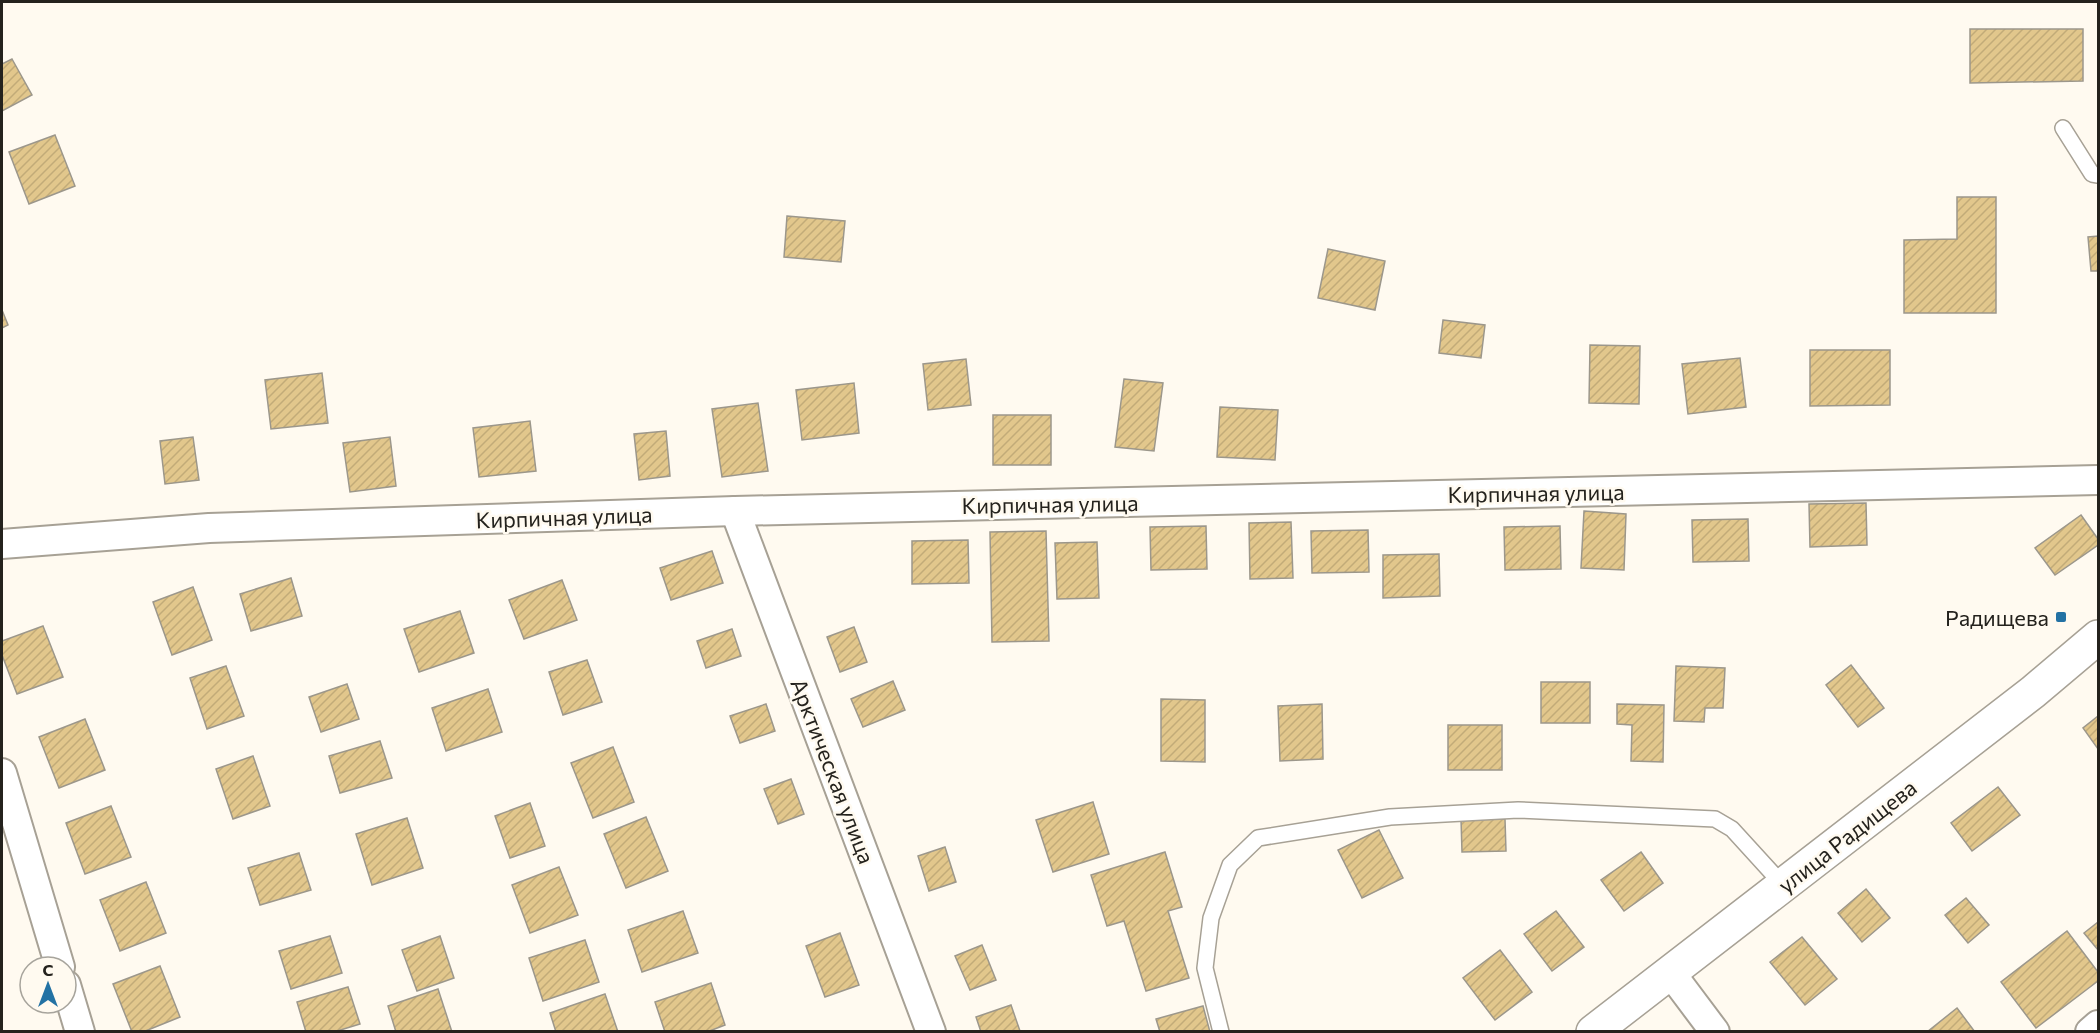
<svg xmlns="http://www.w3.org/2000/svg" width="2100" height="1033" viewBox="0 0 2100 1033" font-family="Commissioner,sans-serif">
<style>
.building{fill:url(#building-hatch);stroke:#9c978b;stroke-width:1.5}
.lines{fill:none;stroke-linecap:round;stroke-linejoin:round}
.service-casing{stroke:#a7a195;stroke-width:18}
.minor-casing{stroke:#a7a195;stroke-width:32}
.tertiary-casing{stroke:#a7a195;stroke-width:36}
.service{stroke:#fff;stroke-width:15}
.minor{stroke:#fff;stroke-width:28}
.tertiary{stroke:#fff;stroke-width:33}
.poi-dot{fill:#2372a4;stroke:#fffaf0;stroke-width:2}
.labels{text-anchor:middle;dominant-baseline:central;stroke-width:5;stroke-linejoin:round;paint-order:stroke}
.street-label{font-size:22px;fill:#24221d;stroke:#fffaf0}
.poi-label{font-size:22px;fill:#24221d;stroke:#fffaf0;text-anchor:end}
</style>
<defs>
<pattern id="building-hatch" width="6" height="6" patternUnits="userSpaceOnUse" patternTransform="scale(1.5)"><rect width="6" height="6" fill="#e2c78c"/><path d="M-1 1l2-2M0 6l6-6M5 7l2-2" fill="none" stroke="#c2ab78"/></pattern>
</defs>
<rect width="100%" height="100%" fill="#fffaf0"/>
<g class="building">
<polygon points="1970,29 2083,29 2083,81 1970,83"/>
<polygon points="12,59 32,95 2,111 2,64"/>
<polygon points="55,135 75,186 29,204 9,152"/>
<polygon points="1957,197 1996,197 1996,313 1904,313 1904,240 1957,239"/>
<polygon points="787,216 845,221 841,262 784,257"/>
<polygon points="2098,236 2098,271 2091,271 2088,237"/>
<polygon points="1328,249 1385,261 1375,310 1318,298"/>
<polygon points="2,310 8,325 2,328"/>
<polygon points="1443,320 1485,325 1481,358 1439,353"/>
<polygon points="1590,345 1640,346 1639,404 1589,403"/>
<polygon points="1810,350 1890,350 1890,405 1810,406"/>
<polygon points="1740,358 1746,407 1688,414 1682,364"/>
<polygon points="966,359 971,405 928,410 923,364"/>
<polygon points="322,373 328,423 271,429 265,380"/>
<polygon points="1124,379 1163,383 1154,451 1115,447"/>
<polygon points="854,383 859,433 802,440 796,390"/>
<polygon points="758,403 768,471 722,477 712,409"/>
<polygon points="1220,407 1278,410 1275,460 1217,457"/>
<rect x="993" y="415" width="58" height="50"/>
<polygon points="530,421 536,471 479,477 473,428"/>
<polygon points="666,431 670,476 639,480 634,434"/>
<polygon points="193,437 199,480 165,484 160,441"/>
<polygon points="390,437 396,486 350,492 343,443"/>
<polygon points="1866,503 1867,545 1810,547 1809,504"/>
<polygon points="1584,511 1626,514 1624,570 1581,568"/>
<polygon points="2081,515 2098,539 2098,545 2055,575 2035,548"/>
<polygon points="1748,519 1749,561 1693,562 1692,520"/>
<polygon points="1291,522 1293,578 1250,579 1249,523"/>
<polygon points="1206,526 1207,569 1151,570 1150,527"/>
<polygon points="1560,526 1561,569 1505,570 1504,527"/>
<polygon points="1368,530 1369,572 1312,573 1311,531"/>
<polygon points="1046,531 1049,641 992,642 990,532"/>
<polygon points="968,540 969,583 912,584 912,541"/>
<polygon points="1097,542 1099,598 1057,599 1055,543"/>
<polygon points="712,551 723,583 671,600 660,568"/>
<polygon points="1439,554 1440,596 1383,598 1383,555"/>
<polygon points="291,578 302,616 251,631 240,594"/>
<polygon points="562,580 577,620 524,639 509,600"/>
<polygon points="193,587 212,640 172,655 153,602"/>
<polygon points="460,611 474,653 419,672 404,629"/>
<polygon points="43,626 63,677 17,694 2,655 2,641"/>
<polygon points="854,627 867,662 840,672 827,637"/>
<polygon points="732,629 741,656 706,668 697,641"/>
<polygon points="587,660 602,702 563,715 549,672"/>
<polygon points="1851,665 1884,708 1858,727 1826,685"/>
<polygon points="226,666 244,716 207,729 190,678"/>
<polygon points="1676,666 1725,668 1723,708 1705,708 1704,722 1674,721"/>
<polygon points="893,681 905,710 863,727 851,699"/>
<rect x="1541" y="682" width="49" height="41"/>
<polygon points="347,684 359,719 321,732 309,697"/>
<polygon points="488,689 502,732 446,751 432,708"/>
<polygon points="1161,699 1205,700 1205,762 1161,761"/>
<polygon points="766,704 775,731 740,743 730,716"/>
<polygon points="1322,704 1323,759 1280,761 1278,706"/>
<polygon points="1617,704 1664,705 1663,762 1631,761 1632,725 1617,724"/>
<polygon points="2098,716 2098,749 2083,728"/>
<polygon points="85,719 105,770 59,788 39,737"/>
<rect x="1448" y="725" width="54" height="45"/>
<polygon points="380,741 392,778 340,793 329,756"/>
<polygon points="613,747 634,802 593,818 571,763"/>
<polygon points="253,756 270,806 233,819 216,769"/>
<polygon points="791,779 804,814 778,824 764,789"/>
<polygon points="1998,787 2020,815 1972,851 1951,823"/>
<polygon points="1093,802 1109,854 1053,872 1036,820"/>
<polygon points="530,803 545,846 510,858 495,816"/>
<polygon points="111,806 131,857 85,874 66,823"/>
<polygon points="646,817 668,871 626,888 604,834"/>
<polygon points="407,818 423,868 372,885 356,834"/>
<polygon points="1461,819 1505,819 1506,851 1462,852"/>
<polygon points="1379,830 1403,878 1362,898 1338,850"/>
<polygon points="945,847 956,882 929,891 918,856"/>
<polygon points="1165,852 1182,907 1168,911 1189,978 1146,991 1124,921 1107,926 1091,875"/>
<polygon points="1641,852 1663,883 1624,911 1601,880"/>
<polygon points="299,853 311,890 260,905 248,868"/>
<polygon points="559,867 578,915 530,933 512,885"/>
<polygon points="146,882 166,933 120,951 100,900"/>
<polygon points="1866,889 1890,918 1862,942 1838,913"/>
<polygon points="1966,898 1989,925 1968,943 1945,915"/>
<polygon points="683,911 698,953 642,972 628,930"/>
<polygon points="1556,911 1584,947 1552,971 1524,934"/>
<polygon points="2098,922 2098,950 2084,933"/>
<polygon points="2067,931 2098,972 2098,981 2036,1028 2001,982"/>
<polygon points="840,933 859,985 825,997 806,946"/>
<polygon points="330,936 342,973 291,989 279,951"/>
<polygon points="440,936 454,978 417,991 402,950"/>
<polygon points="1802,937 1837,979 1805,1005 1770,962"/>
<polygon points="585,940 599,982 543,1001 529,958"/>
<polygon points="982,945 996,980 970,990 955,956"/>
<polygon points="1500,950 1532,992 1495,1020 1463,978"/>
<polygon points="160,966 180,1017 143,1032 132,1032 113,984"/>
<polygon points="711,983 725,1025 707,1032 665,1032 655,1002"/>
<polygon points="348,987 360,1024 334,1032 306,1032 297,1002"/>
<polygon points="438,989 452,1032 396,1032 388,1006"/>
<polygon points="605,994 618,1032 556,1032 550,1013"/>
<polygon points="1011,1005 1020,1031 981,1032 976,1017"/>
<polygon points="1203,1006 1210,1032 1160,1032 1156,1019"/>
<polygon points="1957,1008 1975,1032 1927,1032"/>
</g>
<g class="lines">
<g class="service-casing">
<g id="service">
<polyline points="2063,128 2092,174 2098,175"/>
<polyline points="1221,1032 1205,968 1211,918 1230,865 1258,838 1390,817 1518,810 1715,819 1732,829 1783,885"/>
</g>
</g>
<g class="minor-casing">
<g id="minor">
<polyline points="735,511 931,1032"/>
<polyline points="2,544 209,528 735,511 2098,480"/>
<polyline points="2,773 60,967"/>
<polyline points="1670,972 1715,1032"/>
<polyline points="66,985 80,1032"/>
<polyline points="2090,1032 2098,1025"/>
</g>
</g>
<g class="tertiary-casing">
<polyline id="tertiary" points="1593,1032 2033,692 2098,637"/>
</g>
<use href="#service" class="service"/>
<use href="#minor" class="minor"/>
<use href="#tertiary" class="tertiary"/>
</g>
<rect class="poi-dot" x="2055" y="611" width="12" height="12" rx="3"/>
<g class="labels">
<g class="street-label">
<text transform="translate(1536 493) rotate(-1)">Кирпичная улица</text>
<text transform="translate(1050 504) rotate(-1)">Кирпичная улица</text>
<text transform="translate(564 517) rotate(-2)">Кирпичная улица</text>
<text transform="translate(833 771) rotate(69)">Арктическая улица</text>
<text transform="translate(1847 836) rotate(-38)">улица Радищева</text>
</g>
<g class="poi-label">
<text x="2049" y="617">Радищева</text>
</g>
</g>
<rect width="2100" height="1033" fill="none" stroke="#24221d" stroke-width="6"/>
<g transform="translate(48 985)"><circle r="28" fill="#fffaf0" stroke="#a7a49c" stroke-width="1.5"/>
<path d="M0-4.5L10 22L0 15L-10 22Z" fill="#2372a4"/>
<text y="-9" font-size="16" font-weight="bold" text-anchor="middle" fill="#24221d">С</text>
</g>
</svg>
